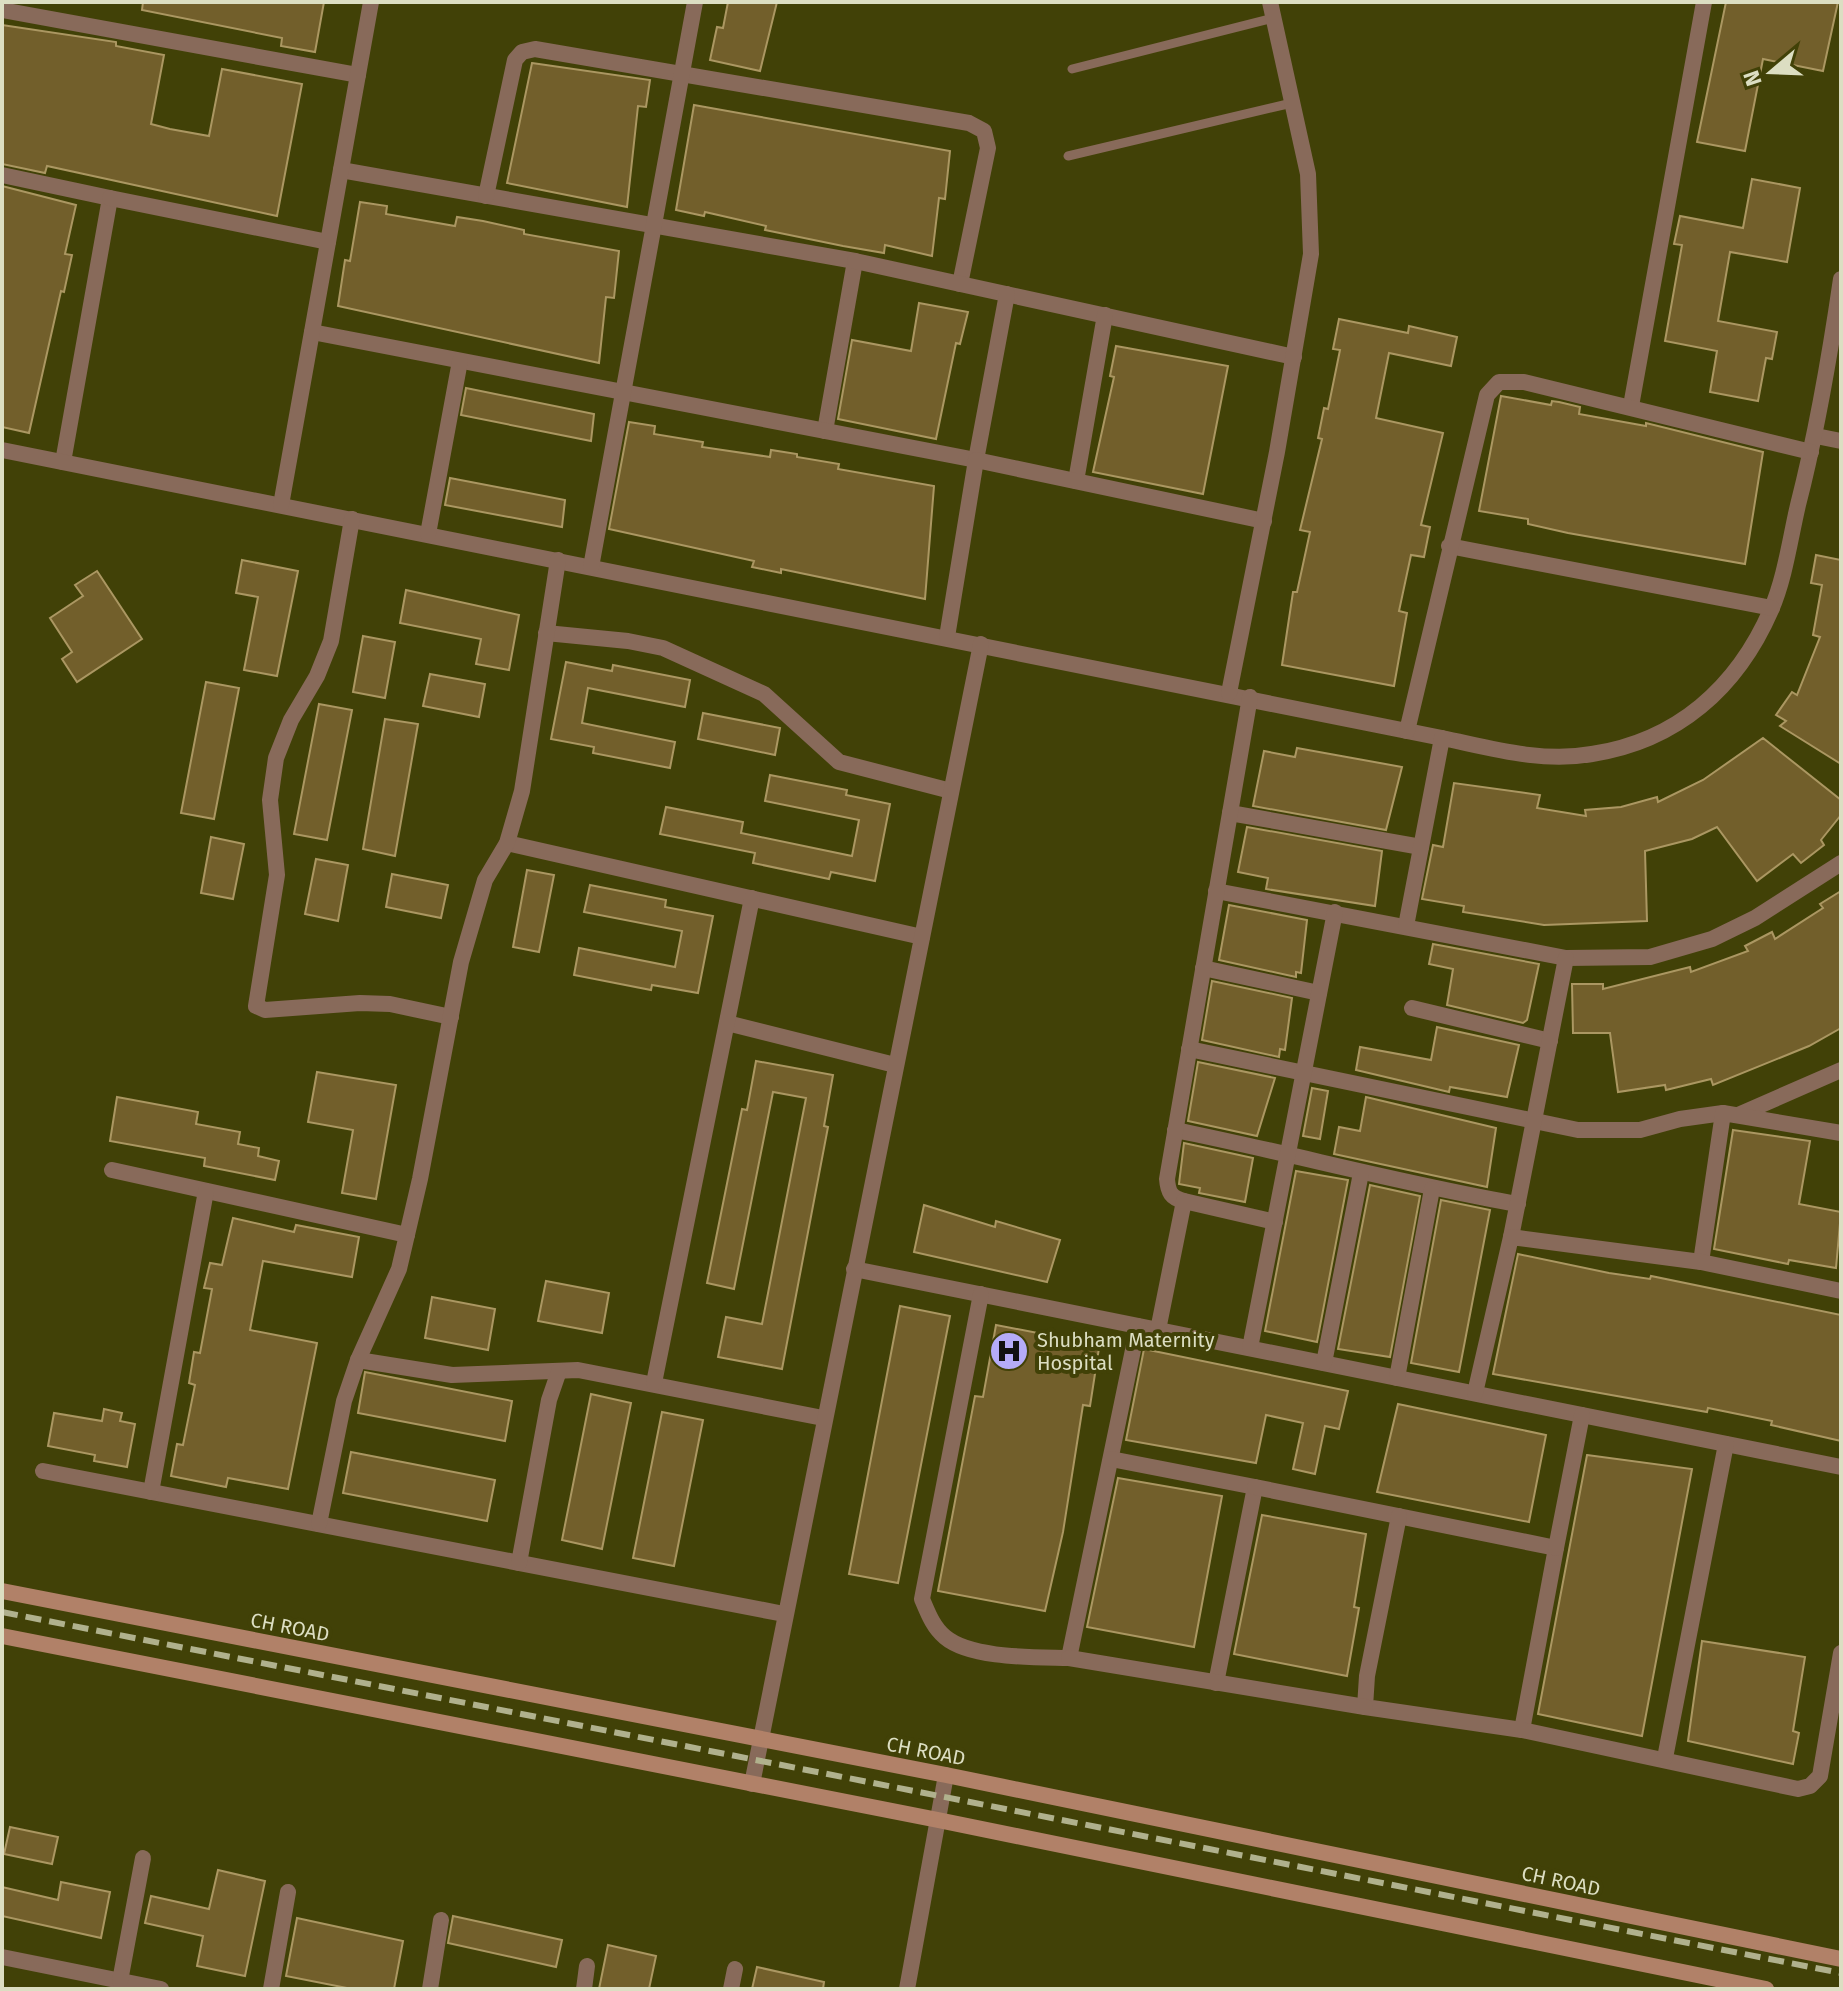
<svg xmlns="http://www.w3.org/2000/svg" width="1843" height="1991" viewBox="0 0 1843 1991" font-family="'Fira Sans',sans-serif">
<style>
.building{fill:#725f2b;stroke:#ab9762;stroke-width:2}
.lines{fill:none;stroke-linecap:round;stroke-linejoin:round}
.lane{stroke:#886a5a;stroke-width:9}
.street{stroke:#886a5a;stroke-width:16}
.secondary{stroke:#b18168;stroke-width:16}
.rail{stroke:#b0b18d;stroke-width:6;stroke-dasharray:16 8;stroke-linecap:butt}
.labels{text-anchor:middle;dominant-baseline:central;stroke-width:8;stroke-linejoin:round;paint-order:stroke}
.poi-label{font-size:20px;fill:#dcdec2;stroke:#414107;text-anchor:start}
.street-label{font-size:20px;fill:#dcdec2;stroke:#414107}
</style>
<rect width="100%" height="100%" fill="#414107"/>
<g class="building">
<polygon points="143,2 324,2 315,52 281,46 282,38 142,10"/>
<polygon points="728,2 777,2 760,71 710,60 717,27 723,28"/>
<polygon points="1726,2 1838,2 1823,71 1763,59 1745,151 1697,142"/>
<polygon points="2,25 116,42 116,46 164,55 151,124 170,129 209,136 222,69 302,84 277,216 47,166 45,173 2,164"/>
<polygon points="532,63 650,80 646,107 638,106 627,207 507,183"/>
<polygon points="694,105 950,151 945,199 939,198 932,256 885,245 884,253 843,246 765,230 766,226 705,212 704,216 676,210"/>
<polygon points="1752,179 1800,188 1787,262 1730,252 1718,321 1777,332 1772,359 1766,358 1758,401 1710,392 1717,351 1665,341 1682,245 1674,244 1680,216 1743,228"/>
<polygon points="2,186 76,205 65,254 72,255 64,292 61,291 29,433 2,427"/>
<polygon points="360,202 387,206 386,214 455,226 457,217 483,221 524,230 524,234 619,251 614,298 606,297 599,363 338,306 345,260 350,261"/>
<polygon points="919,303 968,312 960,344 956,343 936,439 838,419 852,340 911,351"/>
<polygon points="1339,319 1408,333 1409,326 1457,337 1451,366 1389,353 1376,418 1443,433 1421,525 1430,527 1424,557 1411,555 1399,611 1407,613 1394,686 1282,665 1293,592 1297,592 1310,532 1300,530 1322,439 1318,438 1324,408 1328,409 1340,350 1333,349"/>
<polygon points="1116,346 1228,366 1203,494 1093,472 1114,377 1110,376"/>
<polygon points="466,388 594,414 591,441 461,415"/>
<polygon points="1501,396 1551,405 1552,401 1559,402 1580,407 1579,414 1646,426 1646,423 1763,452 1745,564 1568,533 1528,524 1528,519 1479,511"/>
<polygon points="629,422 655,426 654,434 703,442 702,447 770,457 771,450 797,454 797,457 839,464 838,469 934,486 925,599 781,569 781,573 752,567 754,561 609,529"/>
<polygon points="450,478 565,500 562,527 445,505"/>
<polygon points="1816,555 1841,560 1841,764 1780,726 1786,721 1776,715 1792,692 1797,695 1820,637 1813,635 1822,585 1811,583"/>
<polygon points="242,560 298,571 277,676 244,670 258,597 236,593"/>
<polygon points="97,571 142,639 77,682 62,659 72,652 50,618 83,596 75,585"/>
<polygon points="406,590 519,615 509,670 476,664 481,639 400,623"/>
<polygon points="363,636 395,642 385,698 353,692"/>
<polygon points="566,662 612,671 613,665 690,680 685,707 588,688 582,723 675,742 670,768 593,753 594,747 551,739"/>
<polygon points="430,674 485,684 479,717 423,706"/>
<polygon points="206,682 239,688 214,819 181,813"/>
<polygon points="319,704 352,710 327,840 294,834"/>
<polygon points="703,713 780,728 775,755 698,739"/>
<polygon points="385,719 418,724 395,856 363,849"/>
<polygon points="1763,738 1841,800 1841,815 1821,840 1824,845 1801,863 1793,854 1757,881 1717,827 1692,839 1645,851 1647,921 1544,925 1463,912 1464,906 1422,899 1433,845 1443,847 1454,783 1540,795 1537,808 1586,816 1585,810 1621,807 1657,797 1658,802 1703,780"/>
<polygon points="1297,748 1402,767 1386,830 1253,806 1264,751 1295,757"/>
<polygon points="770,775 847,790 846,795 890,804 875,881 831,872 829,879 753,863 755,853 660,834 666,807 743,822 741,833 852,856 859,820 765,801"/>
<polygon points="1247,827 1382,851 1375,906 1266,889 1268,878 1238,872"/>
<polygon points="211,837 244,844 233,899 201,893"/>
<polygon points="316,859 348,865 338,921 305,914"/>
<polygon points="527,870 554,875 539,952 513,947"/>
<polygon points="392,874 448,885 441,918 386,907"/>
<polygon points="590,885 666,900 665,907 713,916 698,993 652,985 651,990 574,975 579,948 675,967 682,931 584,912"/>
<polygon points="1841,891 1841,1028 1809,1046 1713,1085 1711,1079 1666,1090 1665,1085 1618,1092 1610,1033 1573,1033 1572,984 1603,984 1603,989 1690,967 1691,972 1748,951 1745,946 1772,932 1775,939 1823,908 1820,904"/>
<polygon points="1229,905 1307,920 1301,973 1296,972 1296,977 1219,960"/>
<polygon points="1433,944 1539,964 1527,1020 1523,1023 1447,1005 1453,969 1429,964"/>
<polygon points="1212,981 1292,998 1285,1050 1280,1049 1279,1057 1202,1040"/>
<polygon points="1437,1027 1519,1045 1507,1097 1450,1087 1449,1092 1356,1070 1360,1047 1431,1060"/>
<polygon points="756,1061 833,1075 824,1126 828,1127 782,1369 718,1357 726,1317 762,1324 806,1098 773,1092 734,1289 707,1283 742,1109 747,1110"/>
<polygon points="1198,1062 1275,1078 1257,1136 1188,1121"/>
<polygon points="317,1072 396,1085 376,1199 342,1193 353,1130 308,1122"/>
<polygon points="1312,1088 1328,1091 1320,1139 1303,1136"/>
<polygon points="117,1097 198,1112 196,1124 240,1132 238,1144 259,1148 258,1156 279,1161 275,1180 204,1166 205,1158 110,1141"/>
<polygon points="1366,1097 1496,1128 1487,1187 1334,1154 1339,1127 1360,1131"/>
<polygon points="1733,1130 1810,1141 1799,1204 1841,1212 1836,1268 1789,1260 1788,1264 1714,1249"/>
<polygon points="1184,1143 1253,1158 1245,1202 1199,1193 1200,1188 1179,1184"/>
<polygon points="1296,1171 1348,1180 1317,1342 1265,1331"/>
<polygon points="1370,1185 1420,1196 1390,1357 1338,1349"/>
<polygon points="1441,1200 1490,1210 1459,1372 1411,1363"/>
<polygon points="924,1205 995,1227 996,1221 1060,1240 1047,1282 914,1252"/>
<polygon points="233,1218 294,1232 296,1225 359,1237 352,1277 263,1261 250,1330 317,1343 288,1489 228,1478 226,1487 171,1476 177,1444 183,1445 195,1385 189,1383 194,1352 200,1353 212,1289 204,1288 210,1263 222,1265"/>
<polygon points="1518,1254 1609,1273 1650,1279 1651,1276 1841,1315 1841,1441 1771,1425 1772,1421 1708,1408 1707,1412 1493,1374"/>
<polygon points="546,1281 609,1293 602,1333 538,1321"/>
<polygon points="432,1297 495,1309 488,1350 425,1338"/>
<polygon points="900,1306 950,1316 898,1583 849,1574"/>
<polygon points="996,1325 1038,1333 1037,1337 1099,1348 1090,1406 1083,1405 1063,1532 1045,1611 938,1591 975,1396 983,1397"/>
<polygon points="1144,1349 1348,1391 1339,1429 1325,1426 1315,1474 1293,1469 1303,1423 1266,1415 1256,1463 1126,1440"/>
<polygon points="365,1372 512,1401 505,1441 358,1413"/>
<polygon points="591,1394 631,1403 602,1549 562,1540"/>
<polygon points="1398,1404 1546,1435 1529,1522 1377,1492"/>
<polygon points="104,1409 122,1413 120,1421 135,1424 127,1467 94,1461 95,1455 48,1446 54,1413 102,1421"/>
<polygon points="662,1412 703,1420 674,1566 633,1558"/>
<polygon points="351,1452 495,1480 487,1521 343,1493"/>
<polygon points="1587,1455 1692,1469 1642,1736 1538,1714"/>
<polygon points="1118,1478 1222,1496 1194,1647 1087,1627"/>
<polygon points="1262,1515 1366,1534 1354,1607 1359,1608 1347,1676 1234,1654"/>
<polygon points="1702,1641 1805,1657 1793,1731 1799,1733 1793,1764 1688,1741"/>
<polygon points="10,1827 58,1837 52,1864 4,1854"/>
<polygon points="218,1870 265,1881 245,1976 197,1966 203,1936 145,1923 151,1896 209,1909"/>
<polygon points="61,1882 110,1892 101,1938 2,1916 2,1887 58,1900"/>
<polygon points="453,1916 562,1940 556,1967 448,1943"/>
<polygon points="297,1918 403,1941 394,1989 352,1989 286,1976"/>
<polygon points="608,1945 656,1956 649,1989 599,1989"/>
<polygon points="757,1967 824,1982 823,1989 752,1989"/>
</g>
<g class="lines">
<g class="lane">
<polyline points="1072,69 1273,18"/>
<polyline points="1068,156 1292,103"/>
</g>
<g class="street">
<polyline points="2,10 358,75"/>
<polyline points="341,170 855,261 825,431"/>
<polyline points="2,175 110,198 63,462"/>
<polyline points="486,196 515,60 522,52 535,49 969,123 984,131 988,148 960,284"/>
<polyline points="110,198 328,242"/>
<polyline points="855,261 1294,357"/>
<polyline points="312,332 976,460 1007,294"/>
<polyline points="1631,406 1704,2"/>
<polyline points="1816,436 1841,441"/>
<path d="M2,450L1442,738C1491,748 1541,763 1592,754C1677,741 1737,688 1771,610C1785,578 1790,539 1798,505C1817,431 1830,355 1841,279"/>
<polyline points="1076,481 1105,315"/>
<polyline points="281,505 371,2"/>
<polyline points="352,519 331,641 317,676 291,720 276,758 270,800 277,875 256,1006 265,1010 360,1003 390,1004 451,1017"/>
<polyline points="428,534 460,361"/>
<polyline points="1449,546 1772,608"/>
<polyline points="591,567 695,2"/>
<polyline points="546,633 628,641 663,648 764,694 839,762 951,791"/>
<polyline points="947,637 976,460 1264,521"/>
<polyline points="1229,693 1277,452 1311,254 1308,174 1270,2"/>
<polyline points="1407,731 1487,395 1499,382 1524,382 1811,452"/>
<polyline points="1230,813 1421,847"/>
<polyline points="507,843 922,937"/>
<polyline points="1216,891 1566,958 1650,957 1712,939 1755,918 1841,863"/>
<polyline points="1406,926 1442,738"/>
<polyline points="1203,968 1319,993"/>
<polyline points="1412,1008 1550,1041"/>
<polyline points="727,1023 895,1065"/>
<polyline points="1189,1049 1578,1130 1640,1130 1680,1119 1723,1113"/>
<polyline points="1738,1115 1841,1070"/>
<path d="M1175,1130C1290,1153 1403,1184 1518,1204"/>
<polyline points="112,1170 407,1235"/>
<path d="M1184,1201C1171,1198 1168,1192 1167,1179L1250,697"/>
<polyline points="1511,1237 1566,958"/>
<polyline points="1701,1262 1723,1113 1841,1133"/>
<polyline points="854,1269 1841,1467"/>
<path d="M981,1294L922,1599C928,1613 933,1627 945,1637C971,1659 1036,1657 1069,1658L1138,1326"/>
<polyline points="1158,1330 1184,1201 1275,1222"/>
<polyline points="1250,1348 1335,912"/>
<polyline points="358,1360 452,1375 578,1370 823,1418"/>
<polyline points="1324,1363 1361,1173"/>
<polyline points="1397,1378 1432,1189"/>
<polyline points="654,1383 752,898"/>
<polyline points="1475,1393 1511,1237 1701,1262 1841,1291"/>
<polyline points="1111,1459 1255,1487 1216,1683"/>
<polyline points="43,1471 784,1614"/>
<polyline points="1255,1487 1556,1548 1522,1730"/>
<polyline points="151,1492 206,1191"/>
<polyline points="1399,1516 1367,1676 1365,1707 1522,1730 1798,1789 1810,1786 1820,1776 1841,1653"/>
<polyline points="319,1524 344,1401 358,1360 399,1269 420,1179 461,962 485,880 507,843 522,791 558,560"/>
<polyline points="1556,1548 1582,1415"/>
<polyline points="519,1563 549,1400 559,1371"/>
<polyline points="1069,1658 1365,1707"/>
<polyline points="1665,1758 1726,1444"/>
<polyline points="752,1784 981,644"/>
<polyline points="2,1957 161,1989"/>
<polyline points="120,1981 143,1858"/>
<polyline points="271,1989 288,1892"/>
<polyline points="430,1989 441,1920"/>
<polyline points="584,1989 587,1966"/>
<polyline points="731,1989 735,1969"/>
<polyline points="907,1989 946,1775"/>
</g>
<g class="secondary">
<polyline points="2,1591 946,1775 1841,1959"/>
<polyline points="2,1636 938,1820 1766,1989"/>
</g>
<polyline class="rail" points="2,1612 1841,1973"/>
</g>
<defs>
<g id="hospital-disc" transform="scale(2)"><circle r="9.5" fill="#b5acf8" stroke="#414107"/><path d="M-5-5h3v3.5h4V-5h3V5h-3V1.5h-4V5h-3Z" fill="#111"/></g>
</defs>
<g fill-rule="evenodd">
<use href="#hospital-disc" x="1009" y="1351"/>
</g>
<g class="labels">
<g class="poi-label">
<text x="1037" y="1340">Shubham Maternity<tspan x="1037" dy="23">Hospital</tspan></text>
</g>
<g class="street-label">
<text transform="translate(290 1627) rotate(11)">CH ROAD</text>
<text transform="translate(926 1751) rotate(11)">CH ROAD</text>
<text transform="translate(1561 1881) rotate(12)">CH ROAD</text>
</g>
</g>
<rect width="1843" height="1991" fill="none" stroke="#dcdec2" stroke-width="8"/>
<g transform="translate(1771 72) rotate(251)" stroke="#414107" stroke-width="6" paint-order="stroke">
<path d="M0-6L14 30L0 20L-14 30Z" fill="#dcdec2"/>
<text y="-12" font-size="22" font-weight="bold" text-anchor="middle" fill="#dcdec2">N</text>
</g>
</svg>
